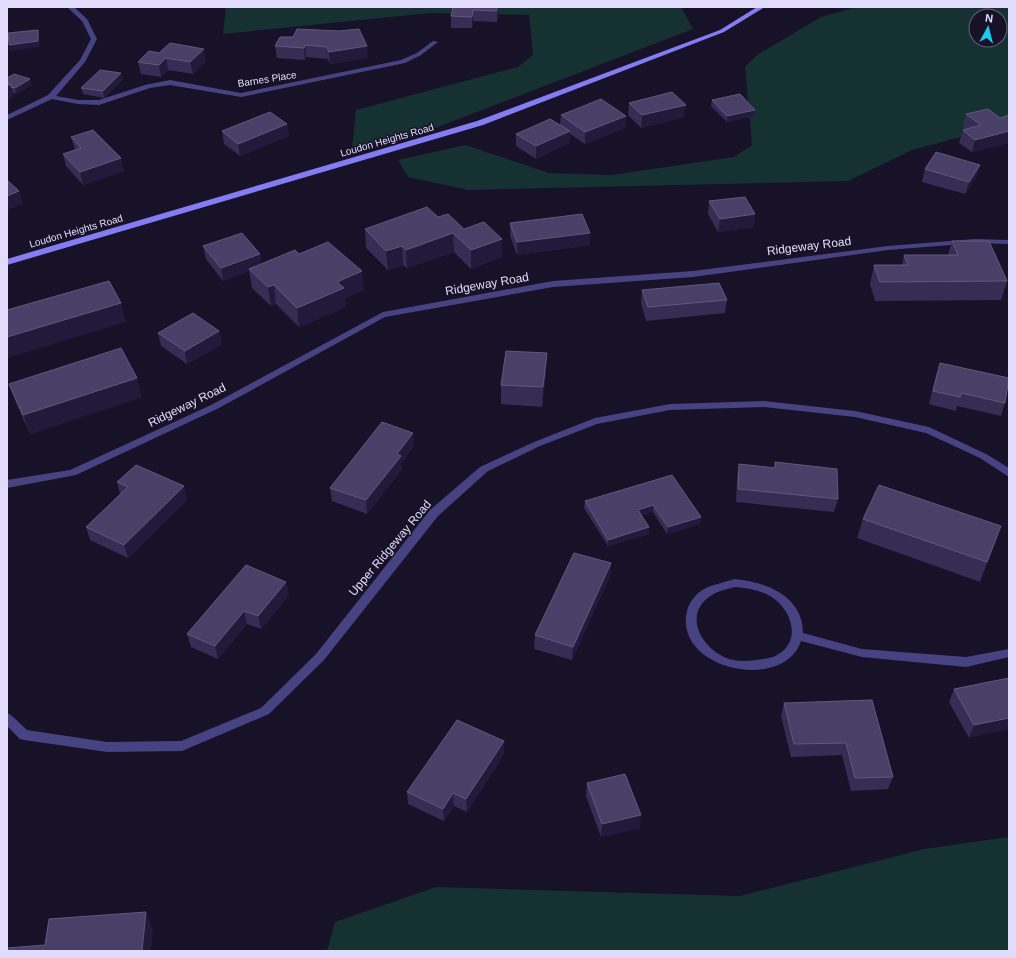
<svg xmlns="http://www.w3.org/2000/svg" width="1016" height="958" viewBox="0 0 1016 958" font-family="Arial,sans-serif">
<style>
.green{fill:#163131;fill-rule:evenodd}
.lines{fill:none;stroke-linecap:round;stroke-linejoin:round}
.street{fill:#474282;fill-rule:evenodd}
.secondary{fill:#837cf3;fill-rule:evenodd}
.wall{fill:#362d54}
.shaded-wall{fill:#221a3a}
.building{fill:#484066;stroke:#60587d}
.labels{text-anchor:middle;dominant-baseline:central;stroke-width:3;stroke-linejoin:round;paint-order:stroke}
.far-street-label{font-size:10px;fill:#e1dcfc;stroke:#171227}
.street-label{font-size:12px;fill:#e1dcfc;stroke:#171227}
</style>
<rect width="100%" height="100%" fill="#171227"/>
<g class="green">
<polygon points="226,7 681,7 693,29 409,138 352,148 356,110 518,67 533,55 529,15 430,13 223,34"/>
<path d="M857,7H1009V124L912,150L848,181L468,190L408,177L398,160L465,145L549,173L612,175L734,157L752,145L745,67L757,55L821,17ZM976,16H1000V40H976Z"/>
<polygon points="1009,837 1009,951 327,951 335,922 436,887 740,896 924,849"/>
</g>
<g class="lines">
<g class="street">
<polygon points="67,7 74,7 87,19 97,39 85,62 56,96 78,100 99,100 145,85 170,80 241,93 401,60 417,53 433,41 438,42 421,55 405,63 241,97 170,85 150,88 99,105 78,104 52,99 7,120 7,115 48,95 80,60 91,39 82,21"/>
<polygon points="975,239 1009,240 1009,244 975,243 888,250 693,277 553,287 385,317 217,409 76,475 7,488 7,480 70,470 211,405 383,312 553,281 693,271 888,246"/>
<polygon points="764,401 855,411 929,427 986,454 1009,468 1009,477 980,458 926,433 855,417 764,407 670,410 597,424 540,446 488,471 438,516 324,660 269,714 182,751 107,752 24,740 20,739 7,726 7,713 11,715 27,730 107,742 181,741 261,708 316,654 430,510 480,467 534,442 595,418 670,404"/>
<path d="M735,579C766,582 803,596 803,633L862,649L966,657L1009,649V657L966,667L862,657L801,641C784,693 673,670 687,611C689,602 697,592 706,588C715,584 725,582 735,579ZM735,587C748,588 759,590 770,596C791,608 803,641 777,655C773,658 767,658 763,659C752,661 740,662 729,659C702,650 681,614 712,595C718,591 728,589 735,587Z"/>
</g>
<polygon class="secondary" points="757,7 765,7 724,32 483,125 7,265 7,259 477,121 720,30"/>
</g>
<g class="wall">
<polygon points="453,7 499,7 497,22 473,21 472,28 451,28 451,16"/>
<polygon points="293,37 368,58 330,64 328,59 306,57 305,60 277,58 275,46"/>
<polygon points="149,51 206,61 193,74 168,70 161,77 141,74 138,62"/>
<polygon points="121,73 123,79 104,98 83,94 81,88"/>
<polygon points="7,78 32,85 16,94 13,93 14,96"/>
<polygon points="712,100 755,110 754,116 727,122 711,106"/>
<polygon points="629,103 684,117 641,128 628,115"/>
<polygon points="966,114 1000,118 1009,115 1009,143 972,152 959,143 963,130 966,129 963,127"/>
<polygon points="561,115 626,116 625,128 585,144 570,134 569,143 536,159 516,146 516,134 560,125"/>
<polygon points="287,124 289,136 240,156 224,144 222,131"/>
<polygon points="71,137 124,171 83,185 66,166 63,154 75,150"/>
<polygon points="980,165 976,177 965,194 922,182 925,169"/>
<polygon points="709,201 754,227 718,232 708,214"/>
<polygon points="438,217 464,229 502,239 502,257 471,269 454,252 407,268 403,265 388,270 366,248 365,229"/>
<polygon points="510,223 590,245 517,255 510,236"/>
<polygon points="952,241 1007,281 1001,300 875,301 870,284 874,265 902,265 904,255 948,255"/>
<polygon points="203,246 260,254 261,264 299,254 364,290 345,298 346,307 299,327 276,304 271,306 252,288 249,271 223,281 206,259"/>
<polygon points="642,290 727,300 725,313 646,321 641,303"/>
<polygon points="219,331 222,344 187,364 161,346 158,333"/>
<polygon points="940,363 1005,403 1001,416 957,406 956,411 929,404 936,376"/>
<polygon points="546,372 542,407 501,404 501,385"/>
<polygon points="9,384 142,397 30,434 16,403"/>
<polygon points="414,446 401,463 402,469 367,514 332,501 330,488"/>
<polygon points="775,462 838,499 834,512 736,502 737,478 739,464 774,468"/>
<polygon points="672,475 701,517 700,524 667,534 653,512 642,515 649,534 608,546 584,508 585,501"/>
<polygon points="117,482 187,500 128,558 90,540 86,527 120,494"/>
<polygon points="863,519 1001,526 980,582 857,538"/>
<polygon points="611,563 610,576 572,660 534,649 535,635"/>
<polygon points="246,565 289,595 261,629 247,624 218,659 191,647 187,634"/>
<polygon points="1009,678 969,738 949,702 954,689"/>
<polygon points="872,700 893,777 888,789 851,791 842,755 791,757 781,716 784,703"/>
<polygon points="504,754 467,812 454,806 444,821 408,804 407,792"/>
<polygon points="587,783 640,828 601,837 586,796"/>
</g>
<g class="shaded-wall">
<polygon points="497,7 499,7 497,22"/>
<polygon points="473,10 473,21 472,28 472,17"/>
<polygon points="38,30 39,36 40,47 10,51 9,45"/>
<polygon points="305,45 306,57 305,60 304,48"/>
<polygon points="367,46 368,58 330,64 329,52"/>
<polygon points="204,49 206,61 193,74 190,62"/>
<polygon points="166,58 168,70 161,77 159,65"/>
<polygon points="121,73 123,79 104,98 103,91"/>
<polygon points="30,79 32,85 16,94 15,88"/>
<polygon points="10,84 14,96 7,100 7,86"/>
<polygon points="686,105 684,117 641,128 642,115"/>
<polygon points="755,110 754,116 727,122 727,116"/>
<polygon points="626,116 625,128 585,144 585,132"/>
<polygon points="287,124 289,136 240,156 238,144"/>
<polygon points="570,131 569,143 536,159 536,146"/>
<polygon points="1009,131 1009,143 972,152 975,140"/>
<polygon points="121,158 124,171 83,185 80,172"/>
<polygon points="980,165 976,177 965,194 969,182"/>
<polygon points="19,191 23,204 7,210 7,196"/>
<polygon points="755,214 754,227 718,232 720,219"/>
<polygon points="453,233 454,252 407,268 406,250"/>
<polygon points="590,233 590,245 517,255 517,242"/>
<polygon points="502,239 502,257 471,269 471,250"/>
<polygon points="402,246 403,265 388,270 386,251"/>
<polygon points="260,254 262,267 249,269 249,271 223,281 221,268"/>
<polygon points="362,271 364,290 345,298 346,307 299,327 297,308 337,282"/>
<polygon points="274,285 276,304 271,306 268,287"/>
<polygon points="121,303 126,322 7,358 7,337"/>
<polygon points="219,331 222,344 187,364 185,351"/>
<polygon points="547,353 546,372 542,407 543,387"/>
<polygon points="137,378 142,397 30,434 23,415"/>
<polygon points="413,433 414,446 401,463 402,469 367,514 366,500 397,454"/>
<polygon points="184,486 187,500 128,558 124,545"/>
<polygon points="653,505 653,512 638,517 638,510"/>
<polygon points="701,517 700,524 667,534 668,527"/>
<polygon points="649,527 649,534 608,546 608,540"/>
<polygon points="611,563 610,576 572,660 573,647"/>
<polygon points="286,582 289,595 261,629 258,616"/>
<polygon points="244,611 247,624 218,659 215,646"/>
<polygon points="1009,718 1009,729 969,738 974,725"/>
<polygon points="504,741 504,754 467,812 466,799"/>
<polygon points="453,793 454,806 444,821 443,809"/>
<polygon points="641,815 640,828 601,837 602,824"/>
<polygon points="146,912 153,929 151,951 142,951"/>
</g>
<g class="building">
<polygon points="453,7 497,7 497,11 473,10 472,17 451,16"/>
<polygon points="297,29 339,31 359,29 367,46 329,52 327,47 305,45 304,48 275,46 280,37 293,37"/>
<polygon points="38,30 38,41 9,45 8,33"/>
<polygon points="170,43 204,49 190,62 166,58 159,65 138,62 149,51 159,53"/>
<polygon points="100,70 121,73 103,91 81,88"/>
<polygon points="14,74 30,79 15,88 11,87 10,84 7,82 7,78"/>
<polygon points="7,82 10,84 7,86"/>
<polygon points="672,92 686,105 642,115 629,103"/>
<polygon points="740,94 755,110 727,116 712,100"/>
<polygon points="601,99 626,116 585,132 561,115"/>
<polygon points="988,109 1000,118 1009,115 1009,131 975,140 963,130 981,125 966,114"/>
<polygon points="270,112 287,124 238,144 222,131"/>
<polygon points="550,119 570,131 536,146 516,134"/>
<polygon points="93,130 121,158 80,172 63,154 81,148 71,137"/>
<polygon points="936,152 980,165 969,182 925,169"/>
<polygon points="7,180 19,191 7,196"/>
<polygon points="745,197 755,214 720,219 709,201"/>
<polygon points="427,207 438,217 448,214 464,229 484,222 502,239 471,250 453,233 406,250 402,246 386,251 365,229"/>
<polygon points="582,214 590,233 517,242 510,223"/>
<polygon points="242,233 260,254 221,268 203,246"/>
<polygon points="952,241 989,241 1007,281 880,282 874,265 908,265 904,255 958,255"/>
<polygon points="328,242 362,271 337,282 344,288 297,308 274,285 268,287 249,269 295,250 299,254"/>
<polygon points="109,281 121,303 7,337 7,310"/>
<polygon points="719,283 727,300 648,307 642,290"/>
<polygon points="193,313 219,331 185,351 158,333"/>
<polygon points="121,348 137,378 23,415 9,384"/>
<polygon points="506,351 547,353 543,387 501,385"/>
<polygon points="940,363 1009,378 1005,403 961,393 960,397 933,391"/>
<polygon points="382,422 413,433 397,454 401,456 366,500 330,488"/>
<polygon points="775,462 837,469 838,499 738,489 739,464 775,468"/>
<polygon points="136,465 184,486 124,545 86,527 128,487 117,482"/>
<polygon points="672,475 701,517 668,527 653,505 638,510 649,527 608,540 585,501"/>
<polygon points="879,485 1001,526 987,562 863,519"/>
<polygon points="574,553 611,563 573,647 535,635"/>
<polygon points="246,565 286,582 258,616 244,611 215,646 187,634"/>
<polygon points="1009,678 1009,718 974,725 954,689"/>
<polygon points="872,700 893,777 855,778 846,743 794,744 784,703"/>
<polygon points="457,720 504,741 466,799 453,793 443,809 407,792"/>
<polygon points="625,774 641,815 602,824 587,783"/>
<polygon points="146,912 142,951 7,951 7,948 45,945 49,919"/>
</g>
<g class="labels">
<g class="far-street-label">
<text transform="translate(267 79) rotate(-9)">Barnes Place</text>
<text transform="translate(387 140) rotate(-16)">Loudon Heights Road</text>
<text transform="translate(76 231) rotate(-16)">Loudon Heights Road</text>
</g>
<g class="street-label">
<text transform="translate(809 246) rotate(-7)">Ridgeway Road</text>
<text transform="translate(487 284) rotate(-10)">Ridgeway Road</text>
<text transform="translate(187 405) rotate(-26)">Ridgeway Road</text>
<text transform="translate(390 548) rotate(-50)">Upper Ridgeway Road</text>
</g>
</g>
<rect width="1016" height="958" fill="none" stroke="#e1dcfc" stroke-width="16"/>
<g transform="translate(988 28) rotate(7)"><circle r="19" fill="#171227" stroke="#68637c"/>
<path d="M0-3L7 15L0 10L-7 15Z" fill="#19cdea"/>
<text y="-6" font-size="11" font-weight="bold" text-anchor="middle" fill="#e1dcfc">N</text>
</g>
</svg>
